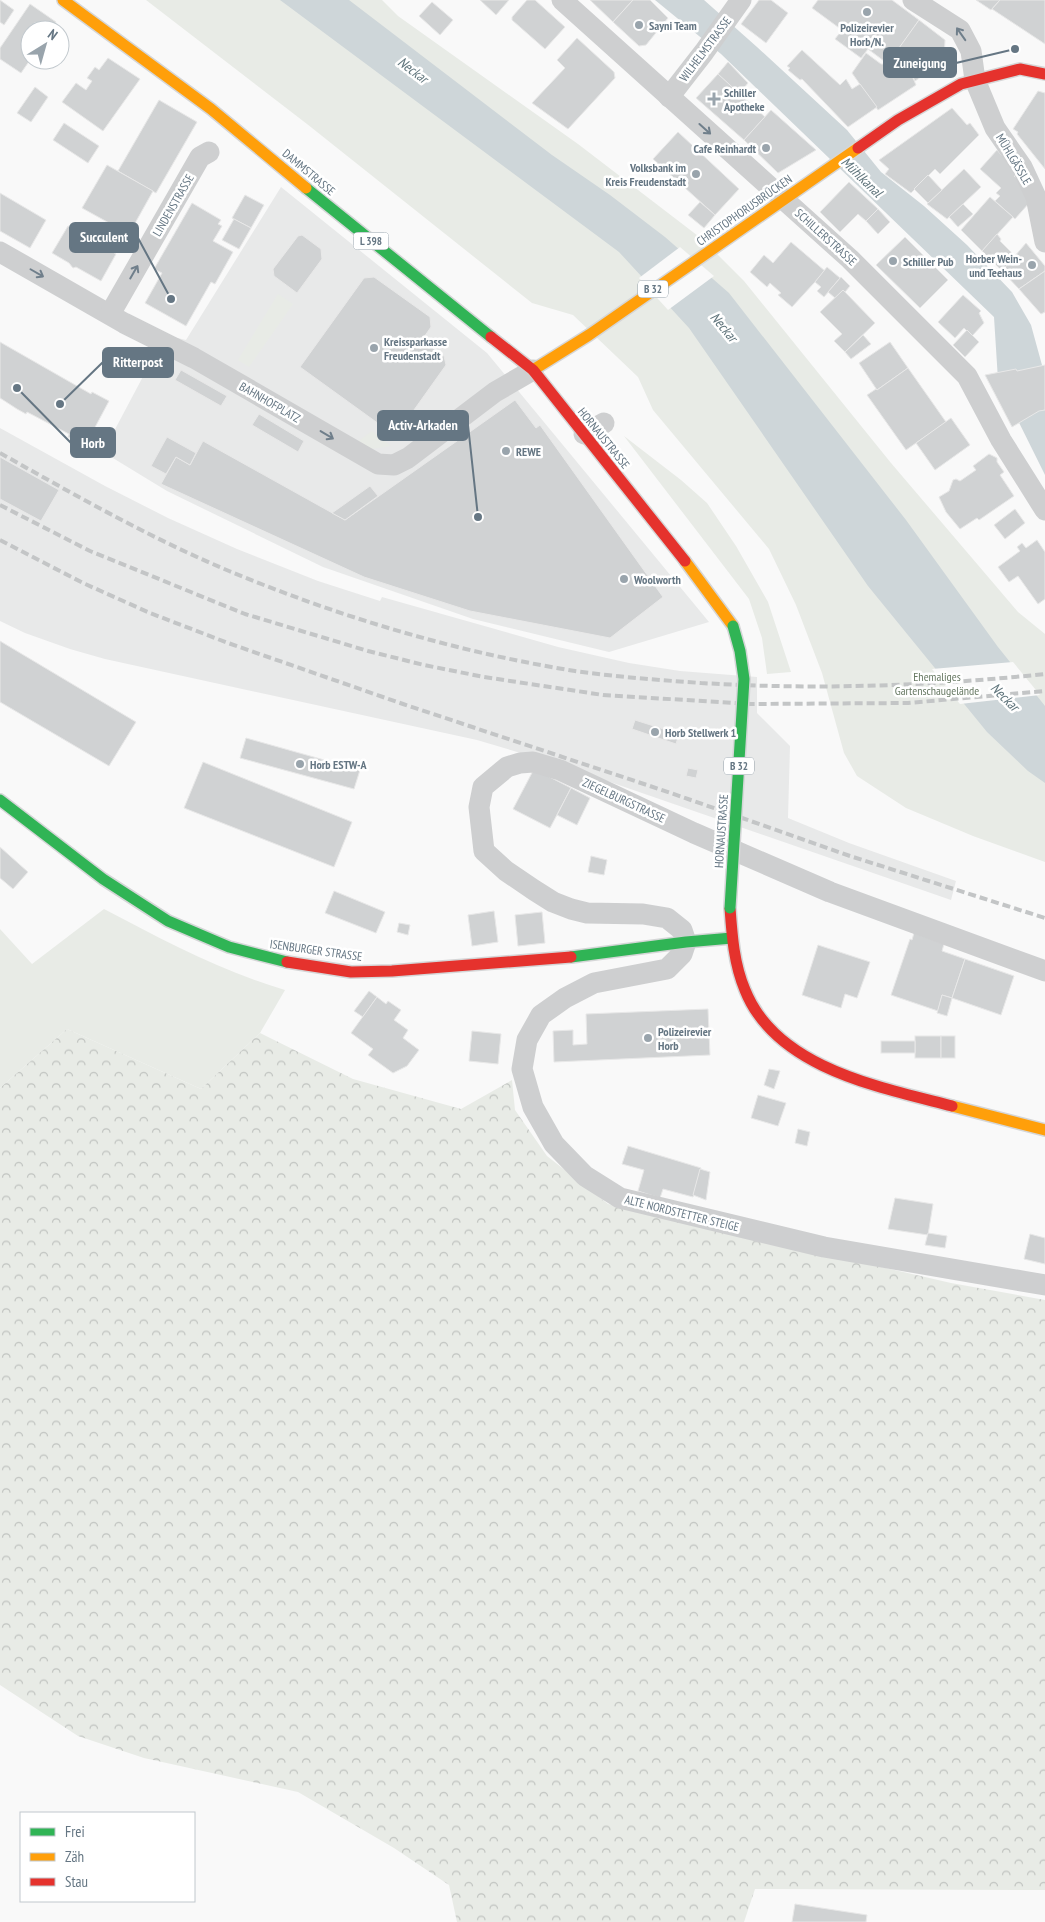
<svg xmlns="http://www.w3.org/2000/svg" width="1045" height="1922" viewBox="0 0 1045 1922" font-family="'PT Sans Narrow',sans-serif">
<style>
.built{fill:#e8e9e9}
.green{fill:#e8ebe6}
.forest{fill:url(#forest-crowns)}
.water{fill:#ced6d9}
.pier{fill:#f9f9f9}
.building{fill:#d0d2d3;stroke:#e8e8e8}
.lines{fill:none;stroke-linecap:round;stroke-linejoin:round}
.fast-casing{stroke:#d5d6d7;stroke-width:14}
.slow-casing{stroke:#d5d6d7;stroke-width:14}
.jam-casing{stroke:#d5d6d7;stroke-width:14}
.street{stroke:#cecfd0;stroke-width:21}
.fast{stroke:#30b455;stroke-width:11}
.slow{stroke:#ff9f0a;stroke-width:11}
.jam{stroke:#e5322d;stroke-width:11}
.rail{stroke:#c3c5c6;stroke-width:4;stroke-dasharray:8 4;stroke-linecap:butt}
.fast-bridge-casing{stroke:#d5d6d7;stroke-width:14;stroke-linecap:butt}
.fast-bridge{stroke:#30b455;stroke-width:11}
.oneway{stroke:#707f8b}
.poi-dot{fill:#99a4ac;stroke:#fff;stroke-width:2}
.labels{text-anchor:middle;dominant-baseline:central;stroke-width:5;stroke-linejoin:round;paint-order:stroke}
.shield{fill:#fff;stroke:#939fa8;stroke-width:1}
.shield-label{font-size:11px;font-weight:bold;fill:#657683}
.poi-label{font-size:12px;font-weight:bold;fill:#657683;stroke:#fff;text-anchor:start}
.street-label{font-size:12px;fill:#657683;stroke:#fff}
.park-label{font-size:12px;fill:#687a64;stroke:#fff}
.water-label{font-size:14px;font-style:italic;fill:#60757c;stroke:#fff}
.leader{fill:none;stroke:#657683;stroke-width:2}
.callout-dot{fill:#657683;stroke:#fff;stroke-width:2}
.callout{fill:#657683;stroke:#657683;stroke-width:2}
.callout-label{font-size:14px;text-anchor:middle;font-weight:bold;fill:#fff}
</style>
<defs>
<pattern id="forest-crowns" width="20" height="18" patternUnits="userSpaceOnUse" patternTransform="scale(1.25)"><rect width="20" height="18" fill="#e8ebe6"/><path d="M2 6a3 3 0 1 1 6 0M12 15a3 3 0 1 1 6 0" fill="none" stroke="#c0c3c0"/></pattern>
</defs>
<rect width="100%" height="100%" fill="#f9f9f9"/>
<g class="built">
<polygon points="281,187 487,353 709,622 609,652 473,619 323,567 167,491 103,452 165,335 186,340"/>
<polygon points="0,428 105,486 168,518 237,549 318,581 380,601 382,597 558,647 629,663 680,671 757,677 757,713 790,746 788,818 849,843 956,881 951,900 564,766 477,740 105,659 70,649 25,633 0,621"/>
</g>
<g class="green">
<polygon points="146,0 382,0 398,16 578,144 702,239 744,281 891,463 1018,612 1045,634 1045,862 973,836 906,808 857,776 844,753 822,673 796,605 769,549 653,410 638,377 573,315 532,303 307,124"/>
<polygon points="278,294 293,304 249,367 238,360"/>
<polygon points="372,431 391,446 372,449 356,443"/>
<polygon points="624,436 681,480 707,503 736,546 768,602 791,672 767,674 762,638 749,599"/>
<path d="M104,909C163,940 221,971 285,990L260,1033L201,1089L67,1029L0,1088V929L32,964Z"/>
</g>
<polygon class="forest" points="67,1029 201,1089 260,1033 353,1079 461,1109 512,1080 515,1110 547,1156 608,1204 951,1283 1045,1300 1045,1890 755,1889 744,1922 457,1922 449,1885 394,1848 298,1792 144,1758 78,1736 0,1685 0,1088"/>
<g class="water">
<polygon points="280,0 349,0 552,155 610,195 665,237 729,293 906,520 998,647 1045,706 1045,783 1028,771 987,732 868,586 689,328 619,252"/>
<polygon points="655,0 704,0 757,47 847,130 881,172 924,206 967,245 1012,292 1031,325 1045,376 1045,475 998,380 994,317 721,54"/>
</g>
<g class="pier">
<polygon points="680,247 714,276 668,310 639,278"/>
<polygon points="1013,662 1040,695 960,704 932,669"/>
</g>
<g class="building">
<polygon points="0,0 14,10 4,25 0,22"/>
<polygon points="480,0 509,0 496,15"/>
<polygon points="527,0 535,0 565,27 545,49 512,20 512,17"/>
<polygon points="590,0 633,0 613,22"/>
<polygon points="633,0 650,0 668,18 646,45 639,46 613,22"/>
<polygon points="759,0 771,0 788,13 766,43 741,24"/>
<polygon points="818,0 892,0 919,20 888,64 868,49 861,58 835,39 842,30 812,8"/>
<polygon points="976,0 1000,0 991,10"/>
<polygon points="1000,0 1045,0 1045,44 992,9"/>
<polygon points="432,2 453,20 440,35 419,16"/>
<polygon points="30,4 56,22 51,30 30,30 30,60 21,73 0,59 0,48"/>
<polygon points="919,20 945,40 944,61 915,81 899,48"/>
<polygon points="577,38 614,72 615,78 568,129 532,103 565,68 557,60"/>
<polygon points="900,48 916,85 878,110 852,73 866,53 881,64 888,64"/>
<polygon points="802,50 840,85 846,79 852,89 860,84 877,107 848,127 802,79 800,80 788,70 790,68 787,66"/>
<polygon points="108,58 140,79 103,131 62,102 76,83 86,90 92,81 87,78 95,67 99,70"/>
<polygon points="728,62 748,83 739,94 718,74"/>
<polygon points="718,74 765,117 744,140 696,98"/>
<polygon points="35,87 48,97 31,122 17,113"/>
<polygon points="1038,91 1045,93 1045,169 1017,134 1018,132 1013,129"/>
<polygon points="159,100 197,122 156,193 118,171"/>
<polygon points="952,108 967,125 970,123 979,135 940,174 935,169 911,193 885,174 889,169 879,160"/>
<polygon points="771,110 816,150 778,173 744,140"/>
<polygon points="64,123 99,146 88,163 53,140"/>
<polygon points="678,132 739,189 715,215 653,159"/>
<polygon points="997,150 1017,173 1014,176 1024,185 1030,202 1015,219 995,201 1000,196 996,193 1001,188 980,169"/>
<polygon points="107,165 153,191 129,234 82,208"/>
<polygon points="964,169 981,187 947,219 927,204"/>
<polygon points="928,175 942,190 928,203 914,189"/>
<polygon points="849,182 878,209 866,221 858,214 840,232 820,212"/>
<polygon points="0,193 46,220 30,248 0,231"/>
<polygon points="245,195 264,205 251,228 232,218"/>
<polygon points="990,197 1013,217 982,251 961,230"/>
<polygon points="700,202 715,215 704,228 688,215"/>
<polygon points="192,203 221,220 218,224 222,226 213,241 233,252 215,284 211,282 186,326 145,303 162,273 154,269"/>
<polygon points="963,204 973,214 958,227 949,217"/>
<polygon points="878,209 890,222 878,234 866,221"/>
<polygon points="234,219 251,228 239,249 222,240"/>
<polygon points="109,223 127,234 119,249 100,239"/>
<polygon points="68,226 116,254 101,281 76,267 73,268 69,263 52,253"/>
<polygon points="997,234 1001,239 1000,241 1015,256 1002,271 982,251"/>
<polygon points="302,235 321,249 322,259 297,293 274,276 273,269 298,236"/>
<polygon points="905,237 948,280 920,308 876,265"/>
<polygon points="791,242 825,271 792,307 778,295 781,293 770,283 767,287 750,272 764,255 773,263"/>
<polygon points="1026,243 1045,266 1045,271 1019,289 1002,271"/>
<polygon points="827,267 840,278 824,297 817,291 821,287 815,282"/>
<polygon points="1045,271 1045,312 1041,314 1019,289"/>
<polygon points="374,277 430,317 431,327 422,340 444,356 446,365 399,431 390,432 300,367 364,278"/>
<polygon points="841,277 850,286 845,292 843,290 835,298 828,292"/>
<polygon points="843,290 875,323 845,352 834,341 842,334 820,312"/>
<polygon points="963,295 981,311 979,313 984,323 972,336 964,328 955,338 938,322"/>
<polygon points="967,330 979,342 965,357 953,345"/>
<polygon points="863,335 871,344 851,359 845,352"/>
<polygon points="0,342 91,394 92,392 109,401 85,446 68,437 69,434 27,412 26,414 17,409 0,398"/>
<polygon points="890,342 908,368 877,390 859,363"/>
<polygon points="1045,365 1045,410 1039,411 1012,427 985,375 1016,369 1017,371"/>
<polygon points="908,368 946,422 906,450 867,395 876,389 877,390"/>
<polygon points="181,370 227,396 221,406 175,380"/>
<polygon points="515,400 536,428 540,425 663,597 610,638 470,611 364,577 161,484 176,457 190,465 203,441 345,520"/>
<polygon points="259,414 304,441 298,452 252,425"/>
<polygon points="951,418 970,445 935,470 916,443"/>
<polygon points="167,437 196,453 190,465 176,457 166,474 151,466"/>
<polygon points="989,454 997,458 997,462 1004,472 1000,475 1014,496 979,520 977,518 960,529 946,512 939,497 949,491 953,480 956,479 960,481 976,470 973,466"/>
<polygon points="0,457 59,490 41,521 0,499"/>
<polygon points="370,486 378,496 345,520 332,513"/>
<polygon points="1015,509 1025,523 1005,539 994,525"/>
<polygon points="1037,540 1045,552 1045,599 1038,604 1018,576 1009,582 998,567 1020,551 1017,547 1022,543 1026,548"/>
<polygon points="0,641 136,722 109,766 0,702"/>
<polygon points="635,720 679,734 676,744 632,729"/>
<polygon points="246,738 360,770 354,789 240,758"/>
<polygon points="203,762 352,822 334,867 184,808"/>
<polygon points="688,768 698,770 696,778 686,776"/>
<polygon points="534,769 571,788 550,828 513,809"/>
<polygon points="571,788 590,798 577,825 557,815"/>
<polygon points="0,847 28,872 13,889 0,878"/>
<polygon points="591,856 607,860 604,875 588,872"/>
<polygon points="334,891 385,912 376,933 325,913"/>
<polygon points="494,911 498,942 472,946 468,915"/>
<polygon points="542,912 545,943 518,946 515,915"/>
<polygon points="399,923 410,925 408,935 397,932"/>
<polygon points="914,933 944,944 942,951 965,959 952,998 942,995 938,1011 891,995 910,939 912,940"/>
<polygon points="818,945 870,962 857,998 845,994 841,1008 802,995"/>
<polygon points="965,959 1014,976 1001,1015 952,998"/>
<polygon points="369,991 377,997 363,1017 354,1011"/>
<polygon points="942,995 952,998 947,1016 937,1013"/>
<polygon points="377,997 386,1004 388,1001 401,1010 394,1020 408,1030 403,1038 419,1050 407,1066 393,1073 368,1055 373,1049 351,1033"/>
<polygon points="708,1009 710,1055 554,1062 553,1031 573,1030 573,1045 587,1044 586,1014"/>
<polygon points="472,1031 501,1034 498,1064 469,1061"/>
<rect x="915" y="1036" width="26" height="22"/>
<rect x="941" y="1036" width="14" height="22"/>
<rect x="881" y="1041" width="34" height="12"/>
<polygon points="769,1069 780,1071 774,1089 764,1085"/>
<polygon points="758,1095 786,1103 778,1126 751,1118"/>
<polygon points="798,1129 810,1132 807,1146 795,1143"/>
<polygon points="628,1146 701,1168 693,1197 663,1189 660,1198 638,1191 644,1170 622,1164"/>
<polygon points="700,1169 710,1172 706,1200 693,1195"/>
<polygon points="895,1198 933,1204 928,1235 888,1229"/>
<polygon points="928,1233 947,1236 945,1248 925,1245"/>
<polygon points="1030,1234 1045,1238 1045,1264 1024,1259"/>
<polygon points="795,1904 867,1915 866,1922 792,1922"/>
</g>
<g class="lines">
<g class="fast-casing">
<g id="fast">
<polyline points="306,188 491,337"/>
<polyline points="0,800 103,879 168,921 229,947 287,962"/>
<polyline points="571,957 686,942 732,938"/>
</g>
</g>
<g class="slow-casing">
<g id="slow">
<polyline points="63,0 211,109 306,188"/>
<polyline points="533,370 589,335 858,148"/>
<polyline points="685,561 733,626"/>
<polyline points="952,1106 1045,1130"/>
</g>
</g>
<g class="jam-casing">
<g id="jam">
<polyline points="858,148 898,120 961,84 1020,69 1045,74"/>
<polyline points="491,337 533,370 685,561"/>
<path d="M730,908C732,936 734,964 745,990C776,1068 879,1087 952,1106"/>
<polyline points="287,962 351,972 392,971 571,957"/>
</g>
</g>
<g class="street">
<polyline points="562,0 850,259 967,376 1001,440 1045,510"/>
<polyline points="913,0 960,30 971,51 975,80 995,128 1022,167 1036,197 1045,242"/>
<polyline points="669,97 704,52 741,0"/>
<polyline points="0,252 124,323 194,358 378,464 394,465 408,458 495,392 533,370"/>
<polyline points="110,314 200,157 209,152"/>
<polyline points="584,434 604,423"/>
<polyline points="1045,971 830,892 694,833 560,770 533,762 520,763 507,767 483,787 479,807 484,851 506,871 534,890 553,902 571,909 587,913 643,914 667,918 682,930 686,942 682,954 667,969 594,983 565,998 541,1015 527,1040 522,1069 533,1107 554,1144 585,1176 620,1198 824,1247 1045,1285"/>
</g>
<use href="#fast" class="fast"/>
<use href="#slow" class="slow"/>
<use href="#jam" class="jam"/>
<g class="rail">
<path d="M0,453C75,495 150,538 229,571C340,617 456,652 575,671C617,677 659,680 701,683C816,690 930,686 1045,674"/>
<polyline points="0,505 90,551 245,614 368,651 424,665 484,677 603,695 751,704 908,703 1045,691"/>
<polyline points="0,540 83,583 150,613 228,643 403,704 671,793 850,856 1045,918"/>
</g>
<g class="fast-bridge-casing">
<polyline id="fast-bridge" points="730,908 744,679 740,651 733,626"/>
</g>
<use href="#fast-bridge" class="fast-bridge"/>
</g>
<defs><path id="oneway-shaft" d="M-6 0H5M1.5-3L5.5 0L1.5 3" fill="none" stroke-width="1.6" stroke-linecap="round" stroke-linejoin="round" transform="scale(1.25)"/></defs>
<g class="oneway">
<use href="#oneway-shaft" transform="translate(961 34) rotate(-125)"/>
<use href="#oneway-shaft" transform="translate(705 129) rotate(42)"/>
<use href="#oneway-shaft" transform="translate(134 272) rotate(-60)"/>
<use href="#oneway-shaft" transform="translate(37 273) rotate(30)"/>
<use href="#oneway-shaft" transform="translate(327 435) rotate(31)"/>
</g>
<g class="poi-dot">
<circle cx="867" cy="12" r="5"/>
<circle cx="639" cy="25" r="5"/>
<path d="M711.5 91.5h5v5h5v5h-5v5h-5v-5h-5v-5h5z"/>
<circle cx="766" cy="148" r="5"/>
<circle cx="696" cy="174" r="5"/>
<circle cx="893" cy="261" r="5"/>
<circle cx="1032" cy="265" r="5"/>
<circle cx="374" cy="348" r="5"/>
<circle cx="506" cy="451" r="5"/>
<circle cx="624" cy="579" r="5"/>
<circle cx="655" cy="732" r="5"/>
<circle cx="300" cy="764" r="5"/>
<circle cx="648" cy="1038" r="5"/>
</g>
<g class="labels">
<g class="shield">
<rect x="353.5" y="232.5" width="35" height="17" rx="4"/>
<rect x="638" y="280.5" width="30" height="17" rx="4"/>
<rect x="724" y="757.5" width="30" height="17" rx="4"/>
</g>
<g class="shield-label">
<text x="371" y="241">L 398</text>
<text x="653" y="289">B 32</text>
<text x="739" y="766">B 32</text>
</g>
<g class="poi-label">
<text x="649" y="25">Sayni Team</text>
<text x="867" y="27" text-anchor="middle">Polizeirevier<tspan x="867" dy="14">Horb/N.</tspan></text>
<text x="724" y="92">Schiller<tspan x="724" dy="14">Apotheke</tspan></text>
<text x="756" y="148" text-anchor="end">Cafe Reinhardt</text>
<text x="686" y="167" text-anchor="end">Volksbank im<tspan x="686" dy="14">Kreis Freudenstadt</tspan></text>
<text x="1022" y="258" text-anchor="end">Horber Wein-<tspan x="1022" dy="14">und Teehaus</tspan></text>
<text x="903" y="261">Schiller Pub</text>
<text x="384" y="341">Kreissparkasse<tspan x="384" dy="14">Freudenstadt</tspan></text>
<text x="516" y="451">REWE</text>
<text x="634" y="579">Woolworth</text>
<text x="665" y="732">Horb Stellwerk 1</text>
<text x="310" y="764">Horb ESTW-A</text>
<text x="658" y="1031">Polizeirevier<tspan x="658" dy="14">Horb</tspan></text>
</g>
<g class="street-label">
<text transform="translate(705 49) rotate(-53)">WILHELMSTRASSE</text>
<text transform="translate(1014 159) rotate(59)">MÜHLGÄSSLE</text>
<text transform="translate(309 172) rotate(40)">DAMMSTRASSE</text>
<text transform="translate(173 205) rotate(-60)">LINDENSTRASSE</text>
<text transform="translate(744 210) rotate(-35)">CHRISTOPHORUSBRÜCKEN</text>
<text transform="translate(826 237) rotate(42)">SCHILLERSTRASSE</text>
<text transform="translate(270 402) rotate(30)">BAHNHOFPLATZ</text>
<text transform="translate(604 438) rotate(51)">HORNAUSTRASSE</text>
<text transform="translate(624 800) rotate(25)">ZIEGELBURGSTRASSE</text>
<text transform="translate(721 831) rotate(-86)">HORNAUSTRASSE</text>
<text transform="translate(316 950) rotate(8)">ISENBURGER STRASSE</text>
<text transform="translate(682 1213) rotate(14)">ALTE NORDSTETTER STEIGE</text>
</g>
<g class="park-label">
<text x="937" y="676">Ehemaliges<tspan x="937" dy="14">Gartenschaugelände</tspan></text>
</g>
<g class="water-label">
<text transform="translate(413 70) rotate(37)">Neckar</text>
<text transform="translate(862 177) rotate(44)">Mühlkanal</text>
<text transform="translate(724 327) rotate(50)">Neckar</text>
<text transform="translate(1005 697) rotate(45)">Neckar</text>
</g>
</g>
<path class="leader" d="M1015 49L956 63M171 299L138 238M60 404L103 362M478 517L468 425M17 388L71 443"/>
<g class="callout-dot">
<circle cx="1015" cy="49" r="5"/>
<circle cx="171" cy="299" r="5"/>
<circle cx="60" cy="404" r="5"/>
<circle cx="478" cy="517" r="5"/>
<circle cx="17" cy="388" r="5"/>
</g>
<g class="callout">
<rect x="884" y="48" width="72" height="29" rx="5"/>
<rect x="70" y="223" width="68" height="29" rx="5"/>
<rect x="103" y="348" width="70" height="29" rx="5"/>
<rect x="378" y="411" width="90" height="29" rx="5"/>
<rect x="71" y="428" width="44" height="29" rx="5"/>
</g>
<g class="callout-label">
<text x="920" y="68">Zuneigung</text>
<text x="104" y="242">Succulent</text>
<text x="138" y="367">Ritterpost</text>
<text x="423" y="430">Activ-Arkaden</text>
<text x="93" y="448">Horb</text>
</g>
<rect x="20" y="1812" width="175" height="90" fill="#ffffff" stroke="#c1c8cd"/>
<rect x="30" y="1828" width="25" height="8" fill="#30b455" stroke="#c1c8cd"/>
<text x="65" y="1837" font-size="15" fill="#657683">Frei</text>
<rect x="30" y="1853" width="25" height="8" fill="#ff9f0a" stroke="#c1c8cd"/>
<text x="65" y="1862" font-size="15" fill="#657683">Zäh</text>
<rect x="30" y="1878" width="25" height="8" fill="#e5322d" stroke="#c1c8cd"/>
<text x="65" y="1887" font-size="15" fill="#657683">Stau</text>
<g transform="translate(45 45) rotate(37)"><circle r="24" fill="#ffffff" stroke="#c1c8cd"/>
<path d="M0-4L9 19L0 12L-9 19Z" fill="#99a4ac"/>
<text y="-8" font-size="14" font-weight="bold" text-anchor="middle" fill="#657683">N</text>
</g>
</svg>
